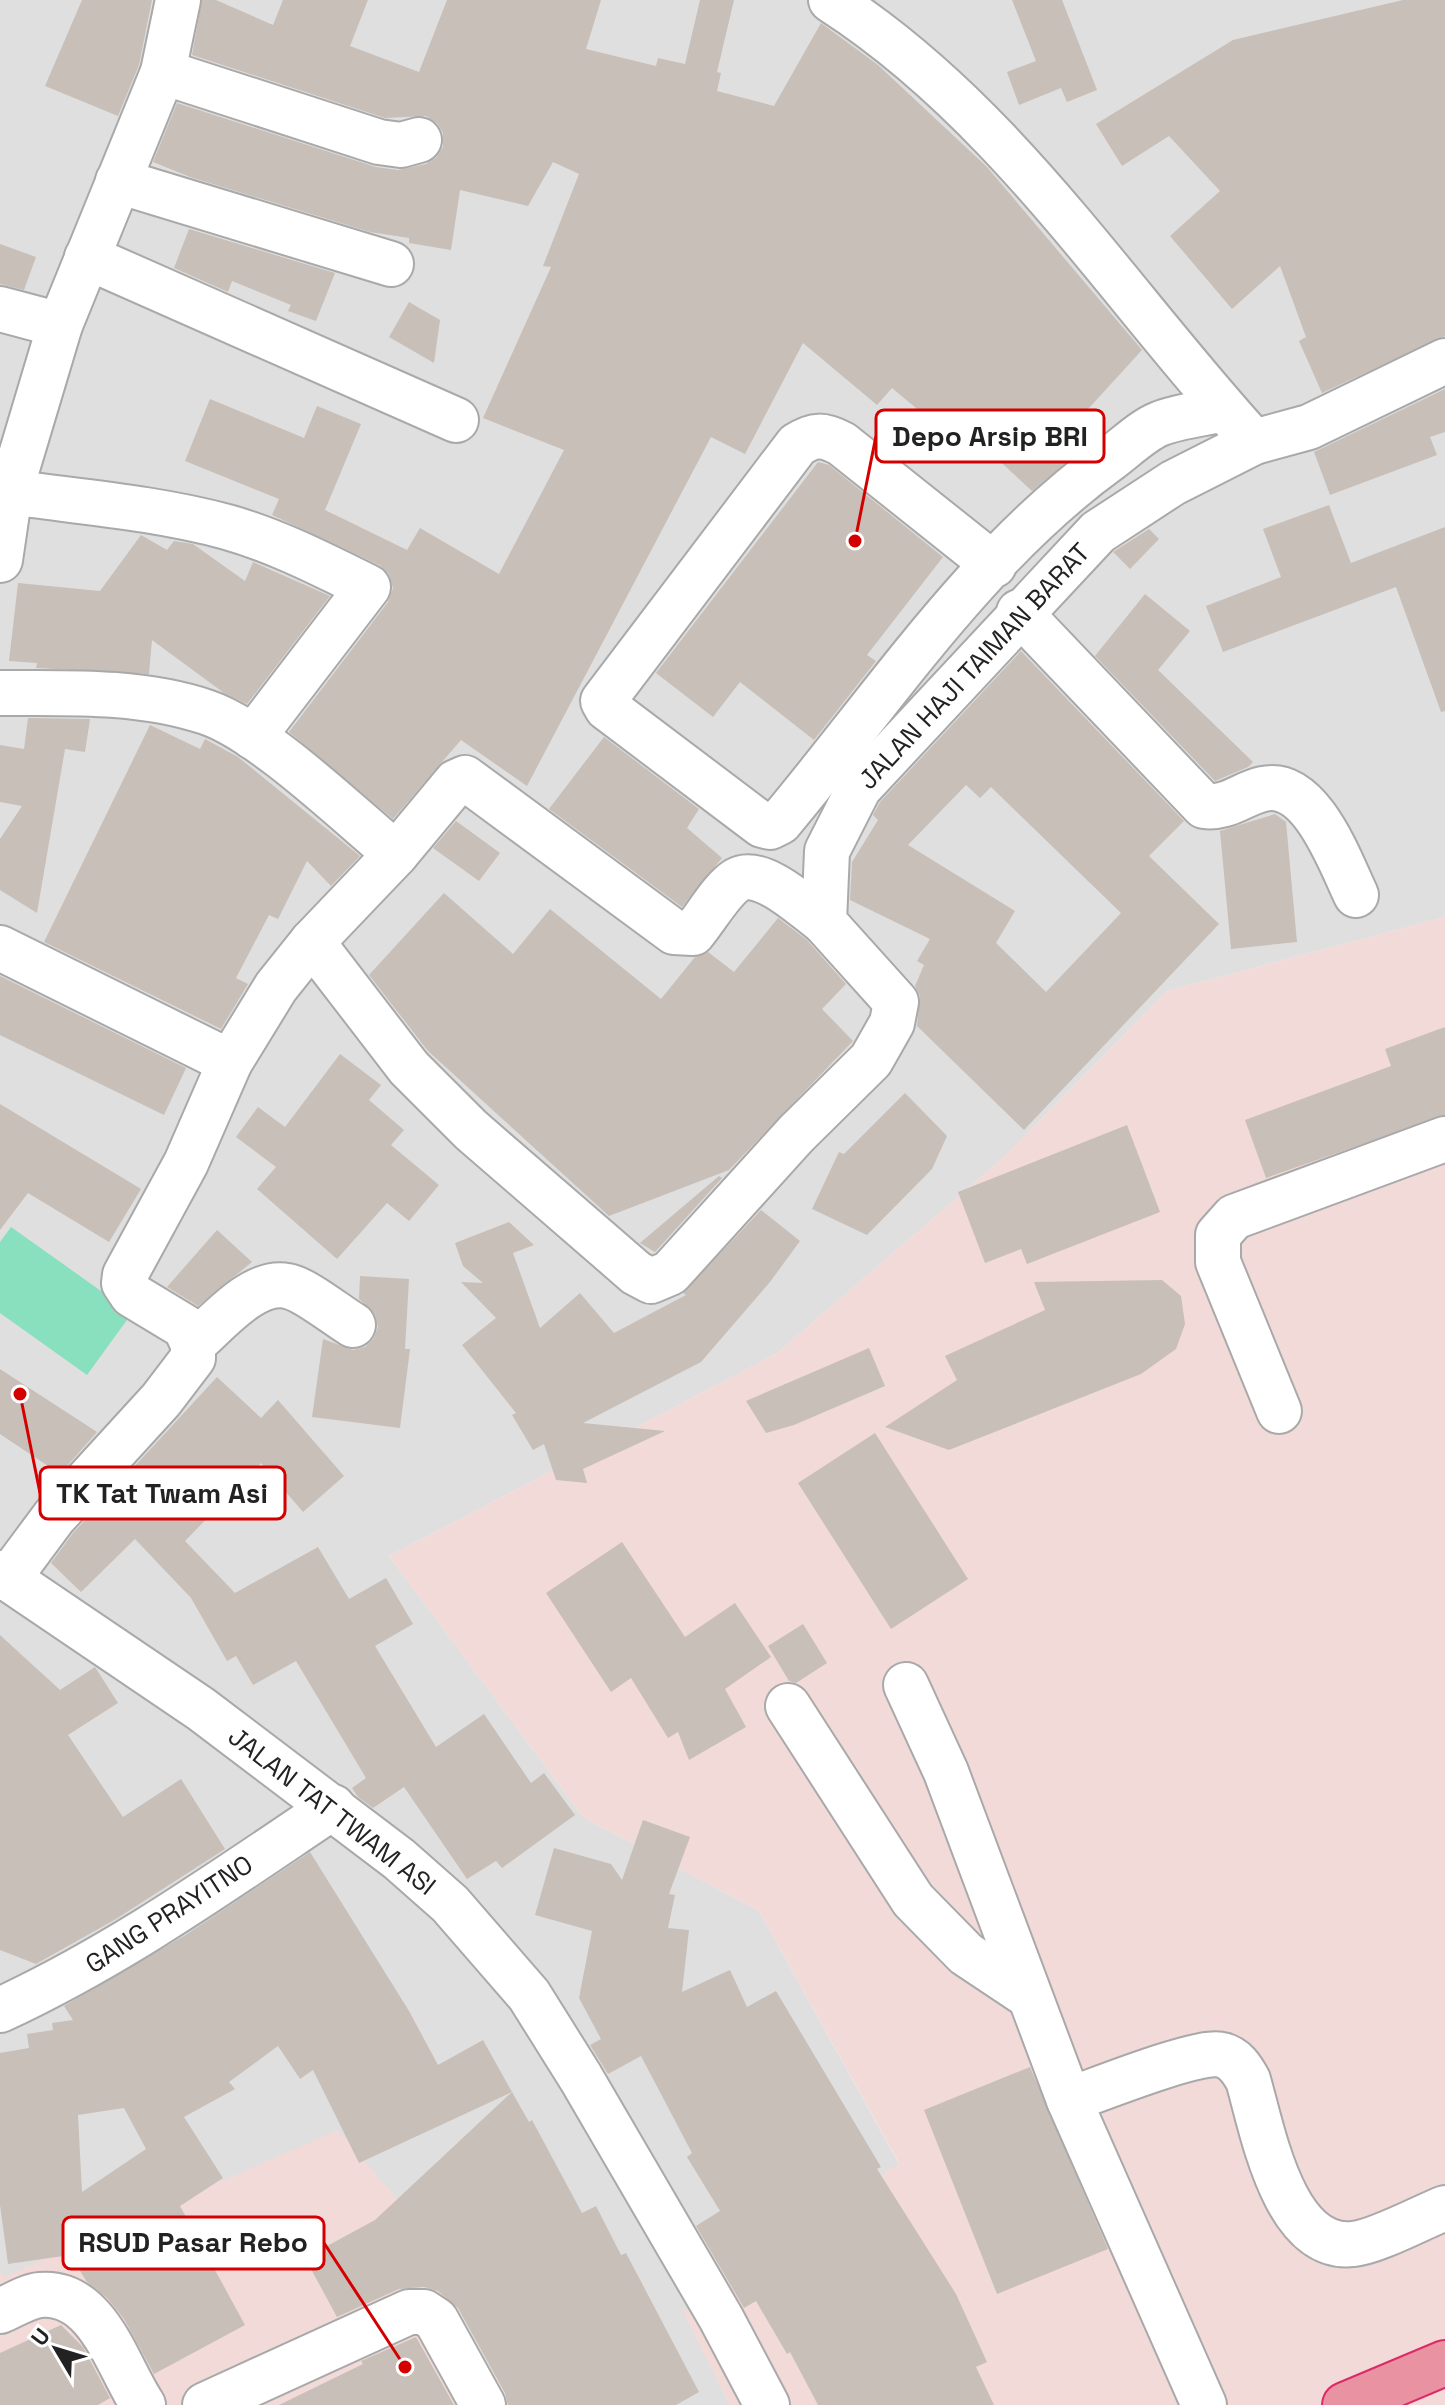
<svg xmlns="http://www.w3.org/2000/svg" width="1445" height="2405" viewBox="0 0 1445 2405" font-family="'Space Grotesk',sans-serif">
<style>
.residential{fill:#e0dfdf}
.commercial{fill:#f2dad9}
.pitch{fill:#88e0be}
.building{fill:#c7bfb8;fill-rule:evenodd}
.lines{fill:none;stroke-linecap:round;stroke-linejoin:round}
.minor-casing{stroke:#a9a9a9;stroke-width:48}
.highway-casing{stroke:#dc2a67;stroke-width:48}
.minor{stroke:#fff;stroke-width:44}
.highway{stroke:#e892a2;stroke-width:44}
.labels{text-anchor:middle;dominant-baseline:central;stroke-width:8;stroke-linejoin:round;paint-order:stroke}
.street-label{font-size:26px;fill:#222;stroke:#fff}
.leader{fill:none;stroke:#d40000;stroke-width:3}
.callout-dot{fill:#d40000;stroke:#fff;stroke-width:3}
.callout{fill:#fff;stroke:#d40000;stroke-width:3}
.callout-label{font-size:28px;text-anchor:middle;font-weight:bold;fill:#222}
</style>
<rect width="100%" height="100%" fill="#f2efe9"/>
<polygon class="residential" points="0,0 1445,0 1445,917 1167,991 1003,1158 776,1354 389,1556 583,1817 759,1911 899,2164 684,2312 730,2405 500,2405 3,2277 0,2272"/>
<g class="commercial">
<polygon points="1445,917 1445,2405 730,2405 683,2312 899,2163 759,1911 583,1817 389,1556 776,1354 1003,1158 1167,991"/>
<polygon points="338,2130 426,2233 500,2405 0,2405 0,2272 4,2277"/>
</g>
<polygon class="pitch" points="11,1227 132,1313 87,1375 0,1313 0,1242"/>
<g class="building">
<polygon points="82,0 152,0 139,65 118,116 45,86"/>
<polygon points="202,0 216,0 273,25 283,0 368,0 350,46 419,72 447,0 601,0 586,49 656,66 658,58 685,64 700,0 734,0 717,72 721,73 717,91 774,106 821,23 878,65 987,167 1142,350 1068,431 1085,447 1032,491 950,415 940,428 892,388 877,405 803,343 745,454 711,437 527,786 461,740 393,819 289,732 388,602 393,588 389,574 379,565 272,515 279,499 185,461 210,399 304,438 317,406 361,424 325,510 407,550 420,528 499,574 564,450 483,418 551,267 543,266 579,174 553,162 528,206 460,190 451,250 409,243 409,238 370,232 190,177 153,162 177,103 376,167 398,170 426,164 436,158 443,147 443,133 437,123 426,116 385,118 192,55"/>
<polygon points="1012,0 1062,0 1097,90 1067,102 1061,88 1019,105 1007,72 1036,61"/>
<polygon points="1403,0 1445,0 1445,336 1322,393 1299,341 1306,337 1280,266 1232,309 1170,236 1220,191 1169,136 1122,166 1096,124 1233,40"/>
<polygon points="189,229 335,273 316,321 288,311 291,305 232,281 228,292 174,268"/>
<polygon points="0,244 36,257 24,290 0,284"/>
<polygon points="409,302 440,320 434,363 389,337"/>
<polygon points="1445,389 1445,432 1430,437 1437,455 1330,495 1314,452"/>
<polygon points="818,462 829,465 943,557 867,655 876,661 814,740 740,682 713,717 656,673"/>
<polygon points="1329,505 1351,563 1445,527 1445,711 1441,712 1396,587 1223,652 1206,606 1281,577 1263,529"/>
<polygon points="1149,529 1159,539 1130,569 1113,552"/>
<polygon points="141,535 167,550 174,541 193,544 245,581 253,562 330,596 247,704 224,693 152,640 149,674 36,668 37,663 9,661 18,583 100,591"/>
<polygon points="1145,594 1190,631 1158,670 1253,762 1248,767 1215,781 1095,656"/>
<path d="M1021,651L1184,821L1149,856L1219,924L1024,1130L917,1026L920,996L915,986L924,965L917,961L930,939L850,900L852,862L878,820L873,815L880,802ZM966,785L980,798L991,787L1121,913L1046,992L996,943L1015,911L908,845Z"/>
<polygon points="28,718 90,719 85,752 65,749 37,913 0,890 0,839 22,806 0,802 0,745 24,749"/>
<polygon points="150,725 200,749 205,739 238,757 360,856 331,886 307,861 278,919 269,915 236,978 248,984 221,1029 44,942"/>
<polygon points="604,737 699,809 687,828 722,858 682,907 549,809"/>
<polygon points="1275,814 1286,822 1297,942 1231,949 1220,831"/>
<polygon points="456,821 500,853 479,881 433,848"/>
<polygon points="444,893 513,954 550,909 661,999 695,957 708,952 734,972 778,918 807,940 846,984 822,1009 853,1041 729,1170 609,1216 428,1051 369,975"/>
<polygon points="0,976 186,1068 164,1115 0,1035"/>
<polygon points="1445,1027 1445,1115 1266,1178 1245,1120 1391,1066 1385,1049"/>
<polygon points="340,1054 381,1085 369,1100 404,1130 391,1145 439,1185 409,1221 387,1203 337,1259 257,1189 276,1167 236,1137 258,1107 285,1127"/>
<polygon points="905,1093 947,1136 932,1169 867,1235 812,1209 839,1152 844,1154"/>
<polygon points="0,1104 141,1189 109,1242 28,1193 0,1230"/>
<polygon points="1127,1125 1160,1212 1027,1264 1021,1249 985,1263 958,1192"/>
<polygon points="719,1176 722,1178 655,1252 640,1243"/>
<polygon points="761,1210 800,1241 770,1282 701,1362 583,1423 665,1431 583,1469 587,1483 556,1480 544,1444 533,1450 512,1415 516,1413 462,1345 496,1318 461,1282 483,1283 463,1266 455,1243 509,1222 534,1245 513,1253 540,1328 580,1293 614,1333 686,1295 683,1293"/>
<polygon points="217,1230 252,1262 198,1306 167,1287"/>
<polygon points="360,1276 409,1279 405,1349 410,1349 400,1428 312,1417 323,1339 353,1350 365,1347 374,1338 378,1327 375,1314 359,1299"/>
<polygon points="1162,1280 1181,1296 1185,1324 1176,1349 1141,1374 949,1450 885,1427 957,1380 945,1356 1045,1310 1034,1282"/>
<polygon points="869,1348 885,1386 794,1425 766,1433 746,1401"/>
<polygon points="0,1369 97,1432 60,1474 0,1434"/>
<polygon points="217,1377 261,1418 278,1400 344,1476 303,1512 261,1463 185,1541 235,1593 318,1547 349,1599 386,1578 413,1624 375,1646 436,1747 484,1714 531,1783 544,1773 575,1815 502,1868 496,1861 467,1879 404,1787 373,1808 358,1797 352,1788 366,1778 296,1661 253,1685 236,1656 227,1661 191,1598 135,1539 81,1592 51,1563 73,1533"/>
<polygon points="875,1433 968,1579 891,1629 798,1483"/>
<polygon points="622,1542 685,1637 735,1603 771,1657 725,1689 746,1727 689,1760 678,1732 668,1738 631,1678 611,1692 546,1593"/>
<polygon points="803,1624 827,1663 796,1683 789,1681 768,1646"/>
<polygon points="0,1635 60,1690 95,1667 118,1703 68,1735 123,1817 181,1779 225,1849 116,1919 36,1964 0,1950"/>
<polygon points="643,1820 690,1837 669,1894 675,1895 668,1928 689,1930 682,1992 730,1970 747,2007 776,1991 881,2167 877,2169 956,2294 987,2362 976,2367 994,2405 818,2405 790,2352 787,2354 756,2301 744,2308 696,2226 720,2211 687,2157 692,2153 641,2056 608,2074 590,2045 601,2039 579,1998 592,1931 535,1915 554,1848 611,1864 622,1880"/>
<path d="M310,1852L409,2011L438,2065L483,2040L512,2092L359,2163L313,2070L300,2079L278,2046L229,2082L235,2089L184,2117L223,2178L180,2206L245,2325L154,2374L124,2319L108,2299L87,2282L70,2255L8,2264L0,2205V2053L29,2048L27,2034L53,2030L52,2023L73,2020L64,2006L184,1936ZM124,2108L146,2149L82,2192L78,2115Z"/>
<polygon points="1030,2067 1108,2249 997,2294 924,2110"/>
<polygon points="512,2092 529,2122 532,2120 582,2213 596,2206 621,2255 626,2253 699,2392 676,2405 508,2405 505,2393 458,2308 438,2291 424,2287 399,2289 337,2317 305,2258 375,2220"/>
<polygon points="61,2325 83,2347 110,2398 98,2405 0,2405 0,2353"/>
<polygon points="416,2337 454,2405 279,2405 363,2364 361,2361"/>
</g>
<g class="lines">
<g class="minor-casing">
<g id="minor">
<path d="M831,0C1005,112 1117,292 1254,442L1309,427L1445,361"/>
<polyline points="163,72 379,142 401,145 419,140"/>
<polyline points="118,181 391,264"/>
<polyline points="87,257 456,420"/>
<polyline points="0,309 60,325"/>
<path d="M10,492C82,502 157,508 227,527C277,541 323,565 368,587L253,737"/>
<polyline points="0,560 10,492 60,325 163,72 178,0"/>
<path d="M994,565L842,444C823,434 814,434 797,445L603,701L607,708L762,825L770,827L780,822C884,698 977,555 1110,459C1125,448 1142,431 1159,424C1179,416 1203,414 1224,409"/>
<path d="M1019,612L1204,806C1228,809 1241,794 1263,789C1311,778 1340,862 1356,895"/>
<path d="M0,693C69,693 140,690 206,712C261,730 348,814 396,854L312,942L276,987L230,1062L186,1163L125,1275L124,1283L132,1295L185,1327L193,1344V1358L161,1400L54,1517L8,1579"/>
<path d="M396,854L456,782L465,778L674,932L693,933C706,918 721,890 737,880C761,866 805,908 824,922"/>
<polyline points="312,942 409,1068 471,1130 636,1273 651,1281 670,1273 796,1134 871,1060 892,1023 896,1002 824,922 827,851 859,788 1098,532 1173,483 1254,442"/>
<polyline points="0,948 230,1062"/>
<path d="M193,1344C217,1324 253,1279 287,1286C305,1289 336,1315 353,1325"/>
<polyline points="1279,1411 1218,1262 1218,1235 1234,1217 1445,1139"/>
<polyline points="0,1573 201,1709 399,1859 450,1904 529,1995 581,2078 721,2318 767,2405"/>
<polyline points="906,1685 946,1772 1069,2100 1204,2405"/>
<polyline points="788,1706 913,1900 966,1954 1029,1996"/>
<path d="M0,2010C119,1955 224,1880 333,1807"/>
<path d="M1069,2100C1095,2091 1201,2048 1222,2055C1235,2058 1242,2069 1248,2080C1262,2127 1283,2252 1353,2244C1376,2242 1422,2217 1445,2208"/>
<path d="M0,2311C12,2306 28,2296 40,2295C98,2290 117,2366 143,2405"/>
<polyline points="205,2405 409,2312 424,2312 436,2320 483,2405"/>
</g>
</g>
<g class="highway-casing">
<polyline id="highway" points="1345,2405 1445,2363"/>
</g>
<use href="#minor" class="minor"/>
<use href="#highway" class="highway"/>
</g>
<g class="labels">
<g class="street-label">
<text transform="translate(974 666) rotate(-47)">JALAN HAJI TAIMAN BARAT</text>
<text transform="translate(332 1811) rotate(38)">JALAN TAT TWAM ASI</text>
<text transform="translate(169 1914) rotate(-33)">GANG PRAYITNO</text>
</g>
</g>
<path class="leader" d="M855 541L876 436M20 1394L40 1493M405 2367L324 2243"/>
<g class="callout-dot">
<circle cx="855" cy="541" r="8"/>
<circle cx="20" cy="1394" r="8"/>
<circle cx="405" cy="2367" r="8"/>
</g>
<g class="callout">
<rect x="876" y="410" width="228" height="52" rx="8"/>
<rect x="40" y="1467" width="245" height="52" rx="8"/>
<rect x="63" y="2217" width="261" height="52" rx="8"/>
</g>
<g class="callout-label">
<text x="990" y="446">Depo Arsip BRI</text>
<text x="162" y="1503">TK Tat Twam Asi</text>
<text x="193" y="2252">RSUD Pasar Rebo</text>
</g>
<g transform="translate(56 2349) rotate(308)" stroke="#ffffff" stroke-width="6" paint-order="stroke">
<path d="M0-6L14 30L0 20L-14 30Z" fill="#222222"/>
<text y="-12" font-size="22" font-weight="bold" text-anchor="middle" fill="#222222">U</text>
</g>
</svg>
